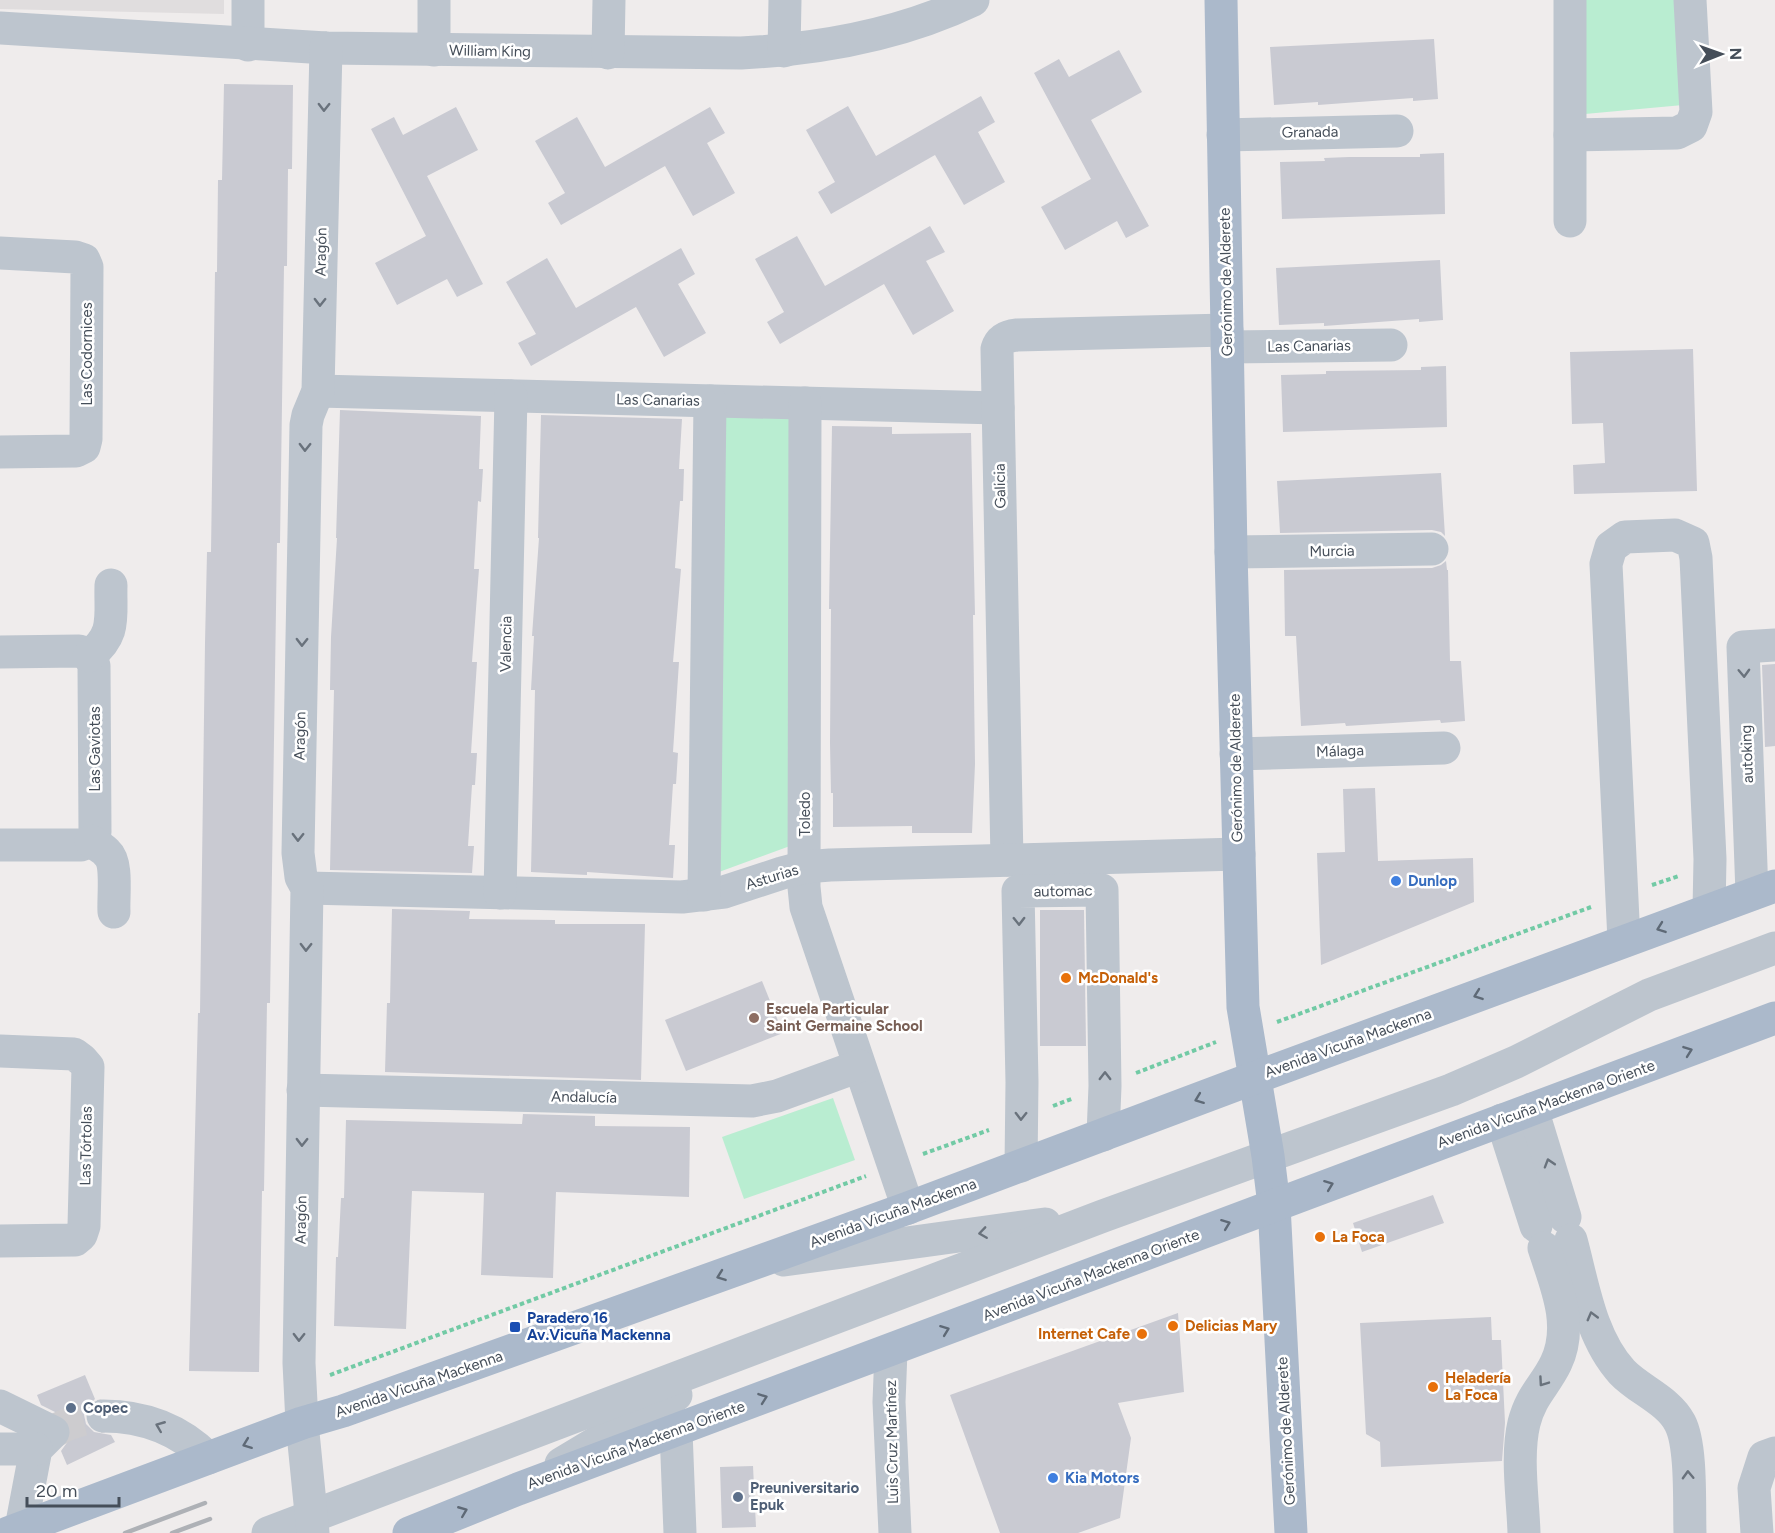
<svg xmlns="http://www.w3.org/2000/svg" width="1775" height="1533" viewBox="0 0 1775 1533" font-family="Figtree,sans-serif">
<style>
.education{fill:#e0ddde}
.green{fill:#b9edd1}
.building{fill:#c9cad2}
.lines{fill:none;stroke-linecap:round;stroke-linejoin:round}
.minor-tunnel{stroke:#cdcccf;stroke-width:33;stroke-dasharray:33 16;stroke-linecap:butt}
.path{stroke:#72caa5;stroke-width:4;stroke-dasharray:4.5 3;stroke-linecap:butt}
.minor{stroke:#bdc5ce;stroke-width:33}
.major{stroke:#abb9cb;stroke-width:33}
.rail{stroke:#aeb1b6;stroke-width:4.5}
.oneway{stroke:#69727c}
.oneway2{stroke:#5e6976}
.shop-dot{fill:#3f7fe0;stroke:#fff;stroke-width:2}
.food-dot{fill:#e8710a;stroke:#fff;stroke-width:2}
.education-dot{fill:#8d6e63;stroke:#fff;stroke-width:2}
.transit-dot{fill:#1a4fb4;stroke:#fff;stroke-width:2}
.service-dot{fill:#5c6f8a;stroke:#fff;stroke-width:2}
.labels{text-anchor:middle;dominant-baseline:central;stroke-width:5;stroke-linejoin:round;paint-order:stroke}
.street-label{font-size:15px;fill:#454e59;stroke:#fff}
.shop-label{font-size:15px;font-weight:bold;fill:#366cbe;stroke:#fff;text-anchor:start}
.food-label{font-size:15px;font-weight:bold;fill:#c56008;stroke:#fff;text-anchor:start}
.education-label{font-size:15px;font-weight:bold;fill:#785e54;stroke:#fff;text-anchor:start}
.transit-label{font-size:15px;font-weight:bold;fill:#164399;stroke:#fff;text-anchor:start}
.service-label{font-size:15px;font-weight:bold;fill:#4e5e75;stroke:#fff;text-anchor:start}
</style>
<rect width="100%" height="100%" fill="#efecec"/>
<polygon class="education" points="0,0 224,0 224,14 0,9"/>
<g class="green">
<polygon points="1582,0 1675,0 1683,105 1585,114"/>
<polygon points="721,411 793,414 790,846 719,872"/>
<polygon points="833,1098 855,1160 744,1199 722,1137"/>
</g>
<g class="building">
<polygon points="1434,39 1438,99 1413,101 1413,98 1318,105 1318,102 1274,105 1270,47"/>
<polygon points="1119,50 1142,92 1091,120 1149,226 1126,238 1117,221 1065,250 1041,207 1091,179 1034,73 1059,59 1069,77"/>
<polygon points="224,84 293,85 292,169 288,169 287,266 284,266 280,543 277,543 270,1003 267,1003 264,1191 262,1191 259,1372 189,1371 198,1013 200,1013 205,643 207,552 211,552 215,272 217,272 218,180 222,180"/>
<polygon points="981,96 995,122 978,132 1005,182 964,205 935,155 831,214 818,192 835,182 806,130 848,106 876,156"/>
<polygon points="456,107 478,150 427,176 483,284 457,297 447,279 397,305 375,263 426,236 371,129 394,117 403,135"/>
<polygon points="710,107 725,133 707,143 735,193 693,216 665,166 561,225 548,203 565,193 535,141 577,117 605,167"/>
<polygon points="1444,153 1445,214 1282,219 1280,162 1325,161 1324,158 1349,157 1420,157 1420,154"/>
<polygon points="930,226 945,252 926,261 954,311 913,335 884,284 780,344 767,322 784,312 755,259 797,236 825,286"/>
<polygon points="681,248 695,274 678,284 706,333 664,357 636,307 531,366 518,343 536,334 506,282 547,258 576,308"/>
<polygon points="1440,260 1443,320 1419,322 1419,319 1324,326 1324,323 1279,325 1276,268"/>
<polygon points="1693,349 1697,491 1574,494 1573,465 1605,463 1603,423 1572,424 1570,352"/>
<polygon points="1446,366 1447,427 1283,432 1281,375 1326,374 1326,371 1421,370 1421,367"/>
<polygon points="340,410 481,416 479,469 483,469 481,502 478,501 474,569 479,569 472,662 477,662 471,753 477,753 475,785 472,785 468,846 474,846 472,873 330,870 334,690 330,690 331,637 337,538 336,538"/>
<polygon points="541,415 682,419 679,469 684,469 683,501 680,501 675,568 681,569 673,662 679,662 673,752 678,753 676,784 673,784 669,845 675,845 673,878 587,872 587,875 531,872 535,690 531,690 534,636 532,636 539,538 538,538"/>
<polygon points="832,426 892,427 892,434 971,433 975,615 973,615 975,764 972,833 912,833 912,826 833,827 833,793 831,793 830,743 831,609 829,609"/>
<polygon points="1441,473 1445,536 1441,532 1432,530 1280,533 1277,481"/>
<polygon points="1446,561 1447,570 1448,570 1450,661 1461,661 1465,721 1441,723 1440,720 1346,726 1345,723 1301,726 1296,636 1285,636 1284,570 1432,568 1441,565"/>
<polygon points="1775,664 1775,746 1765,747 1762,665"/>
<polygon points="1375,788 1378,861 1473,858 1474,902 1321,965 1317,853 1345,852 1343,789"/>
<polygon points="392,909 470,911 469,919 555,920 555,924 645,924 641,1080 385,1072 387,1003 390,1003"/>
<polygon points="1040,910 1084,910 1086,1046 1040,1046"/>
<polygon points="762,981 783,1033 686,1071 665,1020"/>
<polygon points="523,1114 595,1116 595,1126 690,1127 689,1197 556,1192 553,1278 481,1275 484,1193 412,1191 406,1329 334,1326 336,1257 338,1257 341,1198 344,1198 346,1120 522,1124"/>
<polygon points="1433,1195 1444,1223 1362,1252 1353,1223"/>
<polygon points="1178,1313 1184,1392 1118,1403 1131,1438 1120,1518 1078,1533 1000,1533 950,1395"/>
<polygon points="1491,1317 1492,1340 1501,1340 1505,1423 1502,1461 1381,1467 1380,1442 1366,1434 1360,1323"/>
<polygon points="85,1375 95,1399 87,1407 84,1415 86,1424 94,1432 111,1435 115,1442 67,1465 61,1451 71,1437 72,1429 68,1421 61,1415 41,1405 37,1395"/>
<polygon points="753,1466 756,1527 722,1528 720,1467"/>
</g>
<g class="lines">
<path class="minor-tunnel" d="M53,1432C69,1422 84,1418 103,1416"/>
<g class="path">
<polyline points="1652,885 1679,876"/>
<polyline points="1277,1022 1591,907"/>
<polyline points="1136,1073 1216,1042"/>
<polyline points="1053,1106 1074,1098"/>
<polyline points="923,1154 989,1130"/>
<polyline points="330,1375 866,1176"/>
</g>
<g class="minor">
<polyline points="248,0 248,45"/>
<path d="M0,28L326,48L741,53C821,49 900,35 973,0"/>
<polyline points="434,50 434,0"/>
<polyline points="784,51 785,0"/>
<polyline points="608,53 609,0"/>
<polyline points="1223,135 1397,131"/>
<polyline points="1570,135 1677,133 1691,126 1696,112 1690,0"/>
<polyline points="1570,221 1570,0"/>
<polyline points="0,253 75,257 84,260 87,267 86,439 84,447 76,451 0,452"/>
<polyline points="1227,347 1391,345"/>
<polyline points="318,391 998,408"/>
<polyline points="805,403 804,887 806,907 908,1208"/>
<polyline points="1231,552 1432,549"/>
<path d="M0,652L79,651C87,653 92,658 94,666L95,832L91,841L81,845H0"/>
<path d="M89,656C117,634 110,617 111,585"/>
<polyline points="1236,754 1444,748"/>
<path d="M91,841C96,845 103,848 107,853C118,863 113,897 114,912"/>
<path d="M1007,860L997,349C1000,339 1007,336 1017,335L1227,330"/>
<polyline points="307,888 682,897 724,892 782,873 805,867 830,865 1239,854"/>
<polyline points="500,893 511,396"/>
<polyline points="1752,894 1743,647 1775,645"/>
<polyline points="704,895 710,401"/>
<polyline points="1624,941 1606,564 1611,547 1625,537 1675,535 1693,543 1696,558 1710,859 1709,910"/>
<polyline points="0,1051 74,1054 82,1060 88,1067 84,1226 81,1235 75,1240 0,1241"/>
<polyline points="303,1090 752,1101 777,1096 859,1066"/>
<polyline points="1532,1109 1565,1217"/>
<polyline points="1502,1120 1536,1226"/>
<polyline points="1021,1166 1022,1082 1018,891 1102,890 1105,1086 1103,1135"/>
<path d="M1571,1240C1583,1284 1590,1337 1622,1372C1639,1390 1668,1400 1680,1423C1692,1446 1689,1506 1690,1533"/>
<polyline points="784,1260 1045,1224"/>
<polyline points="891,1351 889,1402 895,1533"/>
<polyline points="0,1406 53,1432 36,1449 21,1528"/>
<path d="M103,1416C144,1416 179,1429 208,1458"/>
<polyline points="676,1431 680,1533"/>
<polyline points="0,1449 36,1449"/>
<polyline points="561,1464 676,1395"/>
<polyline points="268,1533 1103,1216 1451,1090 1516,1062 1649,995 1775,948"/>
<polyline points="313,1533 302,1423 299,1363 307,888 301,877 298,853 306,425 308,415 318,391 326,48"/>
<path d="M1524,1533C1523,1499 1516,1456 1524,1423C1531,1395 1545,1386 1556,1363C1574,1325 1556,1285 1544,1248"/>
<polyline points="1757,1533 1754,1488 1764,1457 1775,1453"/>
</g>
<g class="major">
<polyline points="1221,0 1231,552 1243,1007 1268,1156 1274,1205 1291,1533"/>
<polyline points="8,1533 302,1423 343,1411 908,1208 1254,1078 1775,886"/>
<polyline points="409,1533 518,1489 1775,1018"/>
</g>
<g class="rail">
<polyline points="125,1533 205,1503"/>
<polyline points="172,1533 210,1519"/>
</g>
</g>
<defs><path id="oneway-chevron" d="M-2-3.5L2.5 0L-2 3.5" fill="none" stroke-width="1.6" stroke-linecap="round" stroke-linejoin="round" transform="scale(1.5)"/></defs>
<g class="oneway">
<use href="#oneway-chevron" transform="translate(324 107) rotate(91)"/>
<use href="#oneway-chevron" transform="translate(320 302) rotate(91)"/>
<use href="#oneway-chevron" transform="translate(305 447) rotate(91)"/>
<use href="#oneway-chevron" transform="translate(302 642) rotate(91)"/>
<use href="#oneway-chevron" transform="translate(1744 673) rotate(88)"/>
<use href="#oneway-chevron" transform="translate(298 837) rotate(91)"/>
<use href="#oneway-chevron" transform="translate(1019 921) rotate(89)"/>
<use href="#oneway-chevron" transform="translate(306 947) rotate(91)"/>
<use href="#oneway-chevron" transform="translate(1105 1076) rotate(-90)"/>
<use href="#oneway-chevron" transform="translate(1021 1116) rotate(91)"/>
<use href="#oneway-chevron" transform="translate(302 1142) rotate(91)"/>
<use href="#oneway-chevron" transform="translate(1549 1163) rotate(-107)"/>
<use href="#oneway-chevron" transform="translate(983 1233) rotate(172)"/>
<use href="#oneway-chevron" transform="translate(1592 1316) rotate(-105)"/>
<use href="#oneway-chevron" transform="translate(299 1337) rotate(91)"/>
<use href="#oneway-chevron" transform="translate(1543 1382) rotate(125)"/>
<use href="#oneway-chevron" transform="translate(160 1426) rotate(-158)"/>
<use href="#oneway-chevron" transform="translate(1688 1475) rotate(-92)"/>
</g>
<g class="oneway2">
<use href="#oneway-chevron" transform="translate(1661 928) rotate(160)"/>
<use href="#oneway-chevron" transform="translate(1478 995) rotate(160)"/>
<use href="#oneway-chevron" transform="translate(1688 1051) rotate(-20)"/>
<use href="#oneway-chevron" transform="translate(1199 1099) rotate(159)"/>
<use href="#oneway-chevron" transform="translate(1329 1185) rotate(-21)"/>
<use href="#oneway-chevron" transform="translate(1226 1224) rotate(-21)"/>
<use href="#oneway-chevron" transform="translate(721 1276) rotate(160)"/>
<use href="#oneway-chevron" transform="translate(945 1330) rotate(-21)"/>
<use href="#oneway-chevron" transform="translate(763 1398) rotate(-20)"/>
<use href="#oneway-chevron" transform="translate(247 1444) rotate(159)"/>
<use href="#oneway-chevron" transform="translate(463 1511) rotate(-22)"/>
</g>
<g class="shop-dot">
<circle cx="1396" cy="881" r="6"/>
<circle cx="1053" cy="1478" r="6"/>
</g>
<g class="food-dot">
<circle cx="1066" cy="978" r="6"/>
<circle cx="1320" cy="1237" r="6"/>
<circle cx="1173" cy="1326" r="6"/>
<circle cx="1142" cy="1334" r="6"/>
<circle cx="1433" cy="1387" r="6"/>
</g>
<circle class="education-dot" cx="754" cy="1018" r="6"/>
<rect class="transit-dot" x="509" y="1321" width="12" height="12" rx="3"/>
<g class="service-dot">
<circle cx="71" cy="1408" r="6"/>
<circle cx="738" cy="1497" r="6"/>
</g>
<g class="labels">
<g class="street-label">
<text transform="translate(490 51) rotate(1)">William King</text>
<text transform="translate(1310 132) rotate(-1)">Granada</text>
<text transform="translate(321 252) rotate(-89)">Aragón</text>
<text transform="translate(1226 282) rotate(-91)">Gerónimo de Alderete</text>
<text transform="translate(1309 346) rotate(-1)">Las Canarias</text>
<text transform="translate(87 354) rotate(-90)">Las Codornices</text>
<text transform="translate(658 400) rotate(1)">Las Canarias</text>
<text transform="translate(1000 486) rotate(-91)">Galicia</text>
<text transform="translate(1332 551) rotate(-1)">Murcia</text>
<text transform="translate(506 644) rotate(-89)">Valencia</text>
<text transform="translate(300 736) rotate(-89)">Aragón</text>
<text transform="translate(95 749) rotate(-90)">Las Gaviotas</text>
<text transform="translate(1340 751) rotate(-2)">Málaga</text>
<text transform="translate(1747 754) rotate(-92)">autoking</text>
<text transform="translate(1236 768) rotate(-91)">Gerónimo de Alderete</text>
<text transform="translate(805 814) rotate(-90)">Toledo</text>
<text transform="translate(772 877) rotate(-17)">Asturias</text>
<text transform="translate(1063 891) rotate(-1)">automac</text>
<text transform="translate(1348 1043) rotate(-20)">Avenida Vicuña Mackenna</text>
<text transform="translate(584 1097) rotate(1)">Andalucía</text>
<text transform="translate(1546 1104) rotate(-20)">Avenida Vicuña Mackenna Oriente</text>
<text transform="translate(86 1146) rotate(-89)">Las Tórtolas</text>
<text transform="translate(893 1213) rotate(-20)">Avenida Vicuña Mackenna</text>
<text transform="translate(301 1220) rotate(-89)">Aragón</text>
<text transform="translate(1091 1275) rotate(-21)">Avenida Vicuña Mackenna Oriente</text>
<text transform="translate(419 1384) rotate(-19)">Avenida Vicuña Mackenna</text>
<text transform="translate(1286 1431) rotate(-93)">Gerónimo de Alderete</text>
<text transform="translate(892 1442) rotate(-91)">Luis Cruz Martínez</text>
<text transform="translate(636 1445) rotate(-20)">Avenida Vicuña Mackenna Oriente</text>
</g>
<g class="shop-label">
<text x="1408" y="881">Dunlop</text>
<text x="1065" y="1478">Kia Motors</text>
</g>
<g class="food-label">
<text x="1078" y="978">McDonald's</text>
<text x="1332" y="1237">La Foca</text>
<text x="1185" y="1326">Delicias Mary</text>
<text x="1130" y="1334" text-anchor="end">Internet Cafe</text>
<text x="1445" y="1378">Heladería<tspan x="1445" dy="17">La Foca</tspan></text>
</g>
<g class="education-label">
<text x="766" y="1009">Escuela Particular<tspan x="766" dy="17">Saint Germaine School</tspan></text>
</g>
<g class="transit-label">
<text x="527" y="1318">Paradero 16<tspan x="527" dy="17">Av.Vicuña Mackenna</tspan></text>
</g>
<g class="service-label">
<text x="83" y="1408">Copec</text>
<text x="750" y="1488">Preuniversitario<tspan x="750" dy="17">Epuk</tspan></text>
</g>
</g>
<g transform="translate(1721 54) rotate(89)" stroke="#ffffff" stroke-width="4.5" paint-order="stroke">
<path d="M0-4.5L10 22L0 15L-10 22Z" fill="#454e59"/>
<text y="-9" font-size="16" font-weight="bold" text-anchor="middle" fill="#454e59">N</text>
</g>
<path d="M27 1497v9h92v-9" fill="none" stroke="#454e59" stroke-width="3"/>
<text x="36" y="1497" font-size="18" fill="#454e59" stroke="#ffffff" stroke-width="4.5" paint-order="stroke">20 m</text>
</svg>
